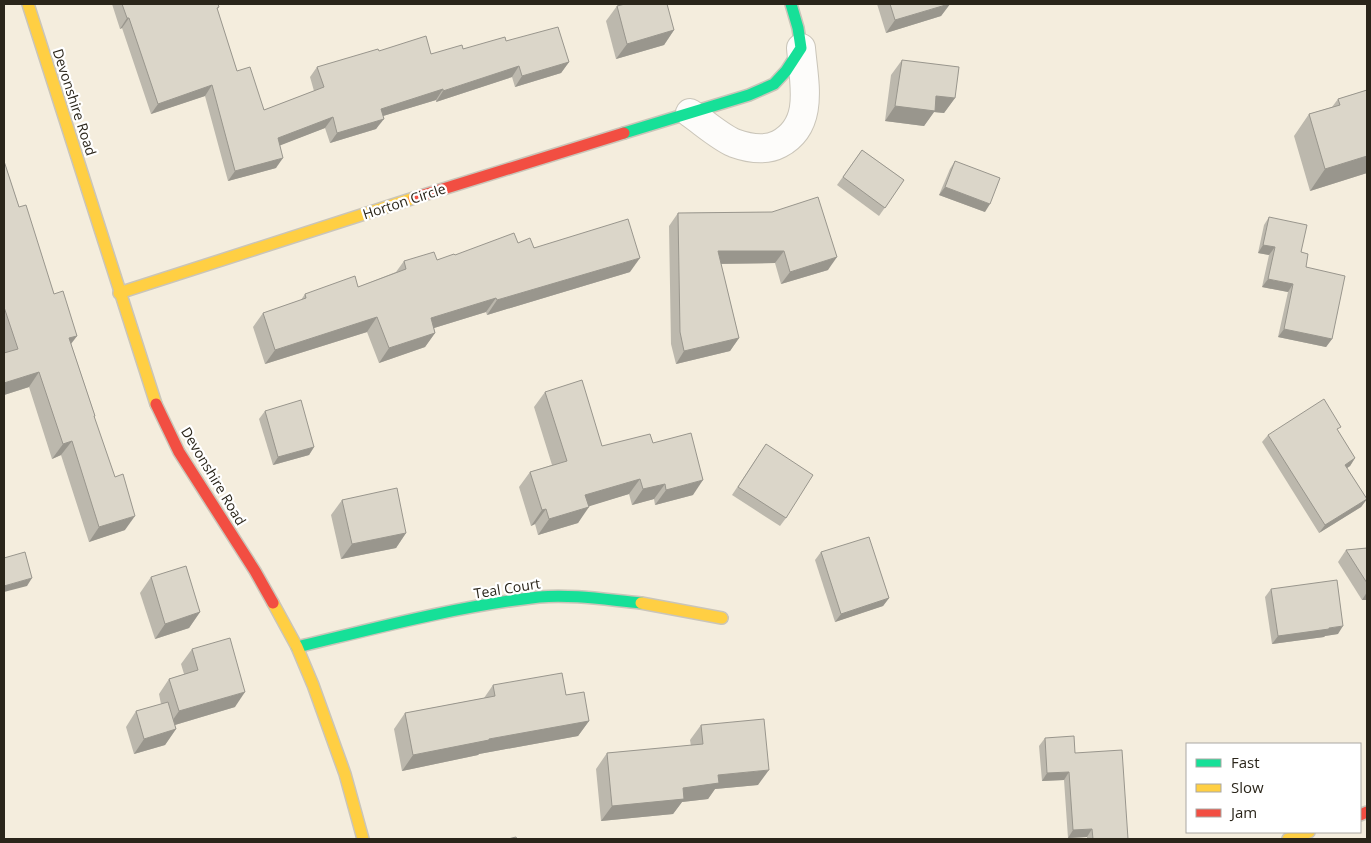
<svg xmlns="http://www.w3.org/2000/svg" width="1371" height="843" viewBox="0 0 1371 843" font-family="'Open Sans',sans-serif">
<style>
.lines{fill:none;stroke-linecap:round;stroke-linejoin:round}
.street-casing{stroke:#cac5b9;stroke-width:30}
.fast-casing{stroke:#cac5b9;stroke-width:14}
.slow-casing{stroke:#cac5b9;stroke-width:14}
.jam-casing{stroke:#cac5b9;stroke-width:14}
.street{stroke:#fdfcfa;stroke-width:28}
.fast{stroke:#16e098;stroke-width:11}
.slow{stroke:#ffcf43;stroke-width:11}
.jam{stroke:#f24e42;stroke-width:11}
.wall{fill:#bcb8ad}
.shaded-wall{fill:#99968d}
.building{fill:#dbd6c9;stroke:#99968d}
.labels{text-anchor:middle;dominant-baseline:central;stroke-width:4.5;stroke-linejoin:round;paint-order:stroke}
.street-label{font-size:14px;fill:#2a251a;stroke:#fff}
</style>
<rect width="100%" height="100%" fill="#f4eddd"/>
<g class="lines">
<g class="street-casing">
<path id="street" d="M690,113C703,122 720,137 734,143C748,148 766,151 779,144C815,125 804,83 801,48"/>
</g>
<g class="fast-casing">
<g id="fast">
<polyline points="624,133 749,95 774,84 786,71 801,48 798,28 791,4"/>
<path d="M297,647C376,628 458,606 539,597C572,594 608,600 641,603"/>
</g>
</g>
<g class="slow-casing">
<g id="slow">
<polyline points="28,4 156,404"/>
<polyline points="119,293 414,198"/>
<polyline points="273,603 297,647 313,685 345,774 363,839"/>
<polyline points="641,603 722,618"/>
<polyline points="1288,839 1309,832"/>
</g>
</g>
<g class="jam-casing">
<g id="jam">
<polyline points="414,198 624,133"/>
<polyline points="156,404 179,452 255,571 273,603"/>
<polyline points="1360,815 1367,812"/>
</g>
</g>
<use href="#street" class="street"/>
<use href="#fast" class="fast"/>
<use href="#slow" class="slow"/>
<use href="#jam" class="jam"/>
</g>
<g class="wall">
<polygon points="112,4 218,4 219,7 217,10 237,71 264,110 314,91 310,77 317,67 379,51 431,54 463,49 506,41 569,62 561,73 515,87 512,77 436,102 436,100 383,116 376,129 330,143 325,128 280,145 276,168 228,181 205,96 151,114 122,28 120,29"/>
<polygon points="877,4 950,4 941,16 886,33"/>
<polygon points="617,6 674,30 664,45 616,59 606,21"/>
<polygon points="902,60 955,98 944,113 934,112 924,126 885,121 891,75"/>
<polygon points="1367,90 1367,173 1310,191 1294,136 1309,114 1332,107 1338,99"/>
<polygon points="862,150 904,180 879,216 837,185"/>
<polygon points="4,161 19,207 54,294 77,336 71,344 95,416 94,417 125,530 89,542 61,455 52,459 29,387 4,395"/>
<polygon points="955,161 985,212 939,195 950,169"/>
<polygon points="772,212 828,270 781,284 775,263 721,264 739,338 730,351 676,364 671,344 669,226 678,213"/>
<polygon points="1269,217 1301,252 1332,339 1326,347 1278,337 1288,292 1262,287 1269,255 1258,253 1264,225"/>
<polygon points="518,243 630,272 487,315 486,312 434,328 435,333 425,347 379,363 367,332 265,364 253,327 263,313 301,300 305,294 358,287 396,272 404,261 437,260 455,255"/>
<polygon points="545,392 602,446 653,443 693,495 655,505 654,499 632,505 629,494 588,506 578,523 538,535 535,524 531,526 519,487 530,472 552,465 534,407"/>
<polygon points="265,411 314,447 309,455 273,465 259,419"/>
<polygon points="1338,431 1355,458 1350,466 1347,468 1367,499 1361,507 1319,533 1262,442 1268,435"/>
<polygon points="766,444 786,518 780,526 732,495"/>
<polygon points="342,500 406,533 396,548 341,559 331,515"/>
<polygon points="1367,548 1367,600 1362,600 1338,562 1346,550"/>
<polygon points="821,552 889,598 883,606 835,622 815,560"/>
<polygon points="151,577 200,612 189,628 155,639 140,593"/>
<polygon points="1271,589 1338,634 1325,636 1324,637 1272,644 1265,597"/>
<polygon points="192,649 235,707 175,725 176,729 165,745 134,754 126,727 136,711 161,704 159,694 169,679 184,674 181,664"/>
<polygon points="493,685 566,695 589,721 578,736 479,754 478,755 402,771 394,729 405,713 484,698"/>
<polygon points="701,725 758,785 715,789 708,799 682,802 673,814 601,821 596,769 607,753 691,746 690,740"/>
<polygon points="1045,738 1075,753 1128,839 1087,839 1087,837 1068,838 1064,780 1042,781 1039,746"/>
</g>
<g class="shaded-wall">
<polygon points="950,4 941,16 886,33 895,20"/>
<polygon points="127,18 129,18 122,28 120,29"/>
<polygon points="674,30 664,45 616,59 627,44"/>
<polygon points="569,62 561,73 515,87 522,76"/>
<polygon points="519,66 512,77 436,102 443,91"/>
<polygon points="212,85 205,96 151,114 158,104"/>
<polygon points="443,89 436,100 373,119 381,109"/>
<polygon points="936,96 955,98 944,113 934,112 924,126 885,121 895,106"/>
<polygon points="333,117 325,128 271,149 278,138"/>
<polygon points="384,119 376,129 330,143 337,133"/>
<polygon points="1367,156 1367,173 1310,191 1325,169"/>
<polygon points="283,158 276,168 228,181 235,171"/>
<polygon points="945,187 990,204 985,212 939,195"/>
<polygon points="1263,245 1275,247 1269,255 1258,253"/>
<polygon points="718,251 784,251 775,263 709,264"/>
<polygon points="837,257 828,270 781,284 790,272"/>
<polygon points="640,258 630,272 487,315 497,300"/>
<polygon points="1268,279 1293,284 1288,292 1262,287"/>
<polygon points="496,298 486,312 421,332 431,318"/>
<polygon points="377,317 367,332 265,364 275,350"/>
<polygon points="1284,329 1332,339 1326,347 1278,337"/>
<polygon points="435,333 425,347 379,363 389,348"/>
<polygon points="77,336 66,350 69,338"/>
<polygon points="739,338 730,351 676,364 684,351"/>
<polygon points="39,372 29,387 4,395 4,383"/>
<polygon points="72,441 61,455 52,459 63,444"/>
<polygon points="314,447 309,455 273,465 278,457"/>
<polygon points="1355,458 1350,466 1340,473 1345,465"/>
<polygon points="640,479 629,494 574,511 585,495"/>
<polygon points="703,480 693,495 655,505 666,490"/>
<polygon points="665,484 654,499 632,505 643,489"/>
<polygon points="1367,499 1361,507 1319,533 1325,525"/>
<polygon points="589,507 578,523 538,535 549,519"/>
<polygon points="546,509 535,524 531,526 542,510"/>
<polygon points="135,516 125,530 89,542 99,527"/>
<polygon points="406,533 396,548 341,559 352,544"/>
<polygon points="32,578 27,586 4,592 4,586"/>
<polygon points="1367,592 1367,600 1362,600"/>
<polygon points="889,598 883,606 835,622 841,614"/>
<polygon points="200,612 189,628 155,639 165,624"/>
<polygon points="1343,626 1338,634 1325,636 1324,637 1272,644 1278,636"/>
<polygon points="245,692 235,707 168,727 179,711"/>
<polygon points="589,721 578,736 479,754 478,755 402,771 413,755 489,739"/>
<polygon points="176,729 165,745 134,754 144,739"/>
<polygon points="769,770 758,785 715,789 708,799 682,802 673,814 601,821 612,806 718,775"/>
<polygon points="1069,772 1064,780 1042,781 1047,773"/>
<polygon points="1092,829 1087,837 1068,838 1073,830"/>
</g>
<g class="building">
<polygon points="122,4 218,4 219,7 217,8 237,71 250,67 264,110 324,87 317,67 378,49 379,51 426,36 431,54 462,45 463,49 505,37 506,41 558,27 569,62 522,76 519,66 443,91 443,89 381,109 384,119 337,133 333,117 278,138 283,158 235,171 212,85 158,104 129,18 127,18"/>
<polygon points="625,4 667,4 674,30 627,44 617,6"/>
<polygon points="890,4 949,4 895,20"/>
<polygon points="902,60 959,67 955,98 936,96 935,111 895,106"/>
<polygon points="1367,90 1367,156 1325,169 1309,114 1340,105 1338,99"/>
<polygon points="862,150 904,180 885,208 843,177"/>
<polygon points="4,161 19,207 26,205 54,294 63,291 77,336 69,338 95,416 94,416 115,477 123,474 135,516 99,527 72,441 63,444 39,372 4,383 4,353 18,349 4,307"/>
<polygon points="955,161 1000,178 990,204 945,187"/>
<polygon points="818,197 837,257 790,272 784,251 718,251 739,338 684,351 680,332 678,213 772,212"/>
<polygon points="1269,217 1307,225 1301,252 1308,254 1306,267 1345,276 1332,339 1284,329 1293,284 1268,279 1275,247 1263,245"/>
<polygon points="628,219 640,258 497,300 496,298 431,318 435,333 389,348 377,317 275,350 263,313 306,298 305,294 355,276 358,287 406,269 404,261 434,252 437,260 454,254 455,255 514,233 518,243 530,238 534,248"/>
<polygon points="582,380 602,446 650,434 653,443 691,433 703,480 666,490 665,484 643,489 640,479 585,495 589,507 549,519 546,509 542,510 530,472 567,461 545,392"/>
<polygon points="1324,399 1341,427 1337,429 1355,458 1345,465 1367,499 1325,525 1268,435"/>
<polygon points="301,400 314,447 278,457 265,411"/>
<polygon points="766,444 813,475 786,518 738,487"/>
<polygon points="397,488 406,533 352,544 342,500"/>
<polygon points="869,537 889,598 841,614 821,552"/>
<polygon points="1367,548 1367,583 1346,550"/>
<polygon points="25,552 32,578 4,586 4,558"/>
<polygon points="186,566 200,612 165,624 151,577"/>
<polygon points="1337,580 1343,626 1329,628 1329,629 1278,636 1271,589"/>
<polygon points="230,638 245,692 179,711 169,679 198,670 192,649"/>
<polygon points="562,673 566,695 584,692 589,721 489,739 489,740 413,755 405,713 495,696 493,685"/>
<polygon points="168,702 176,729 144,739 136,711"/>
<polygon points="764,719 769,770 718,775 719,783 683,788 684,799 612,806 607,753 703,744 701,725"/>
<polygon points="1074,736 1075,753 1122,750 1128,839 1093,839 1092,829 1073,830 1069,772 1047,773 1045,738"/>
<polygon points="516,837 517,839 508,839"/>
</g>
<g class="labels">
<g class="street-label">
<text transform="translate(75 102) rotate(72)">Devonshire Road</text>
<text transform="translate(404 201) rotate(-18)">Horton Circle</text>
<text transform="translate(214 476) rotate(59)">Devonshire Road</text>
<text transform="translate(507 588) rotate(-9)">Teal Court</text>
</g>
</g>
<rect width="1371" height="843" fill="none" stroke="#2a251a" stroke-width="10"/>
<rect x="1186" y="743" width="175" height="90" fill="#ffffff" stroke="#aaa8a3"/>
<rect x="1196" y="759" width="25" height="8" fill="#16e098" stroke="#aaa8a3"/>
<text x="1231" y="768" font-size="15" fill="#2a251a">Fast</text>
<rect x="1196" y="784" width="25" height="8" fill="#ffcf43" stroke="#aaa8a3"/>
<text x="1231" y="793" font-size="15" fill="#2a251a">Slow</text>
<rect x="1196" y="809" width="25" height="8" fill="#f24e42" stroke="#aaa8a3"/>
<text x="1231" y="818" font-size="15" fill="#2a251a">Jam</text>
</svg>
